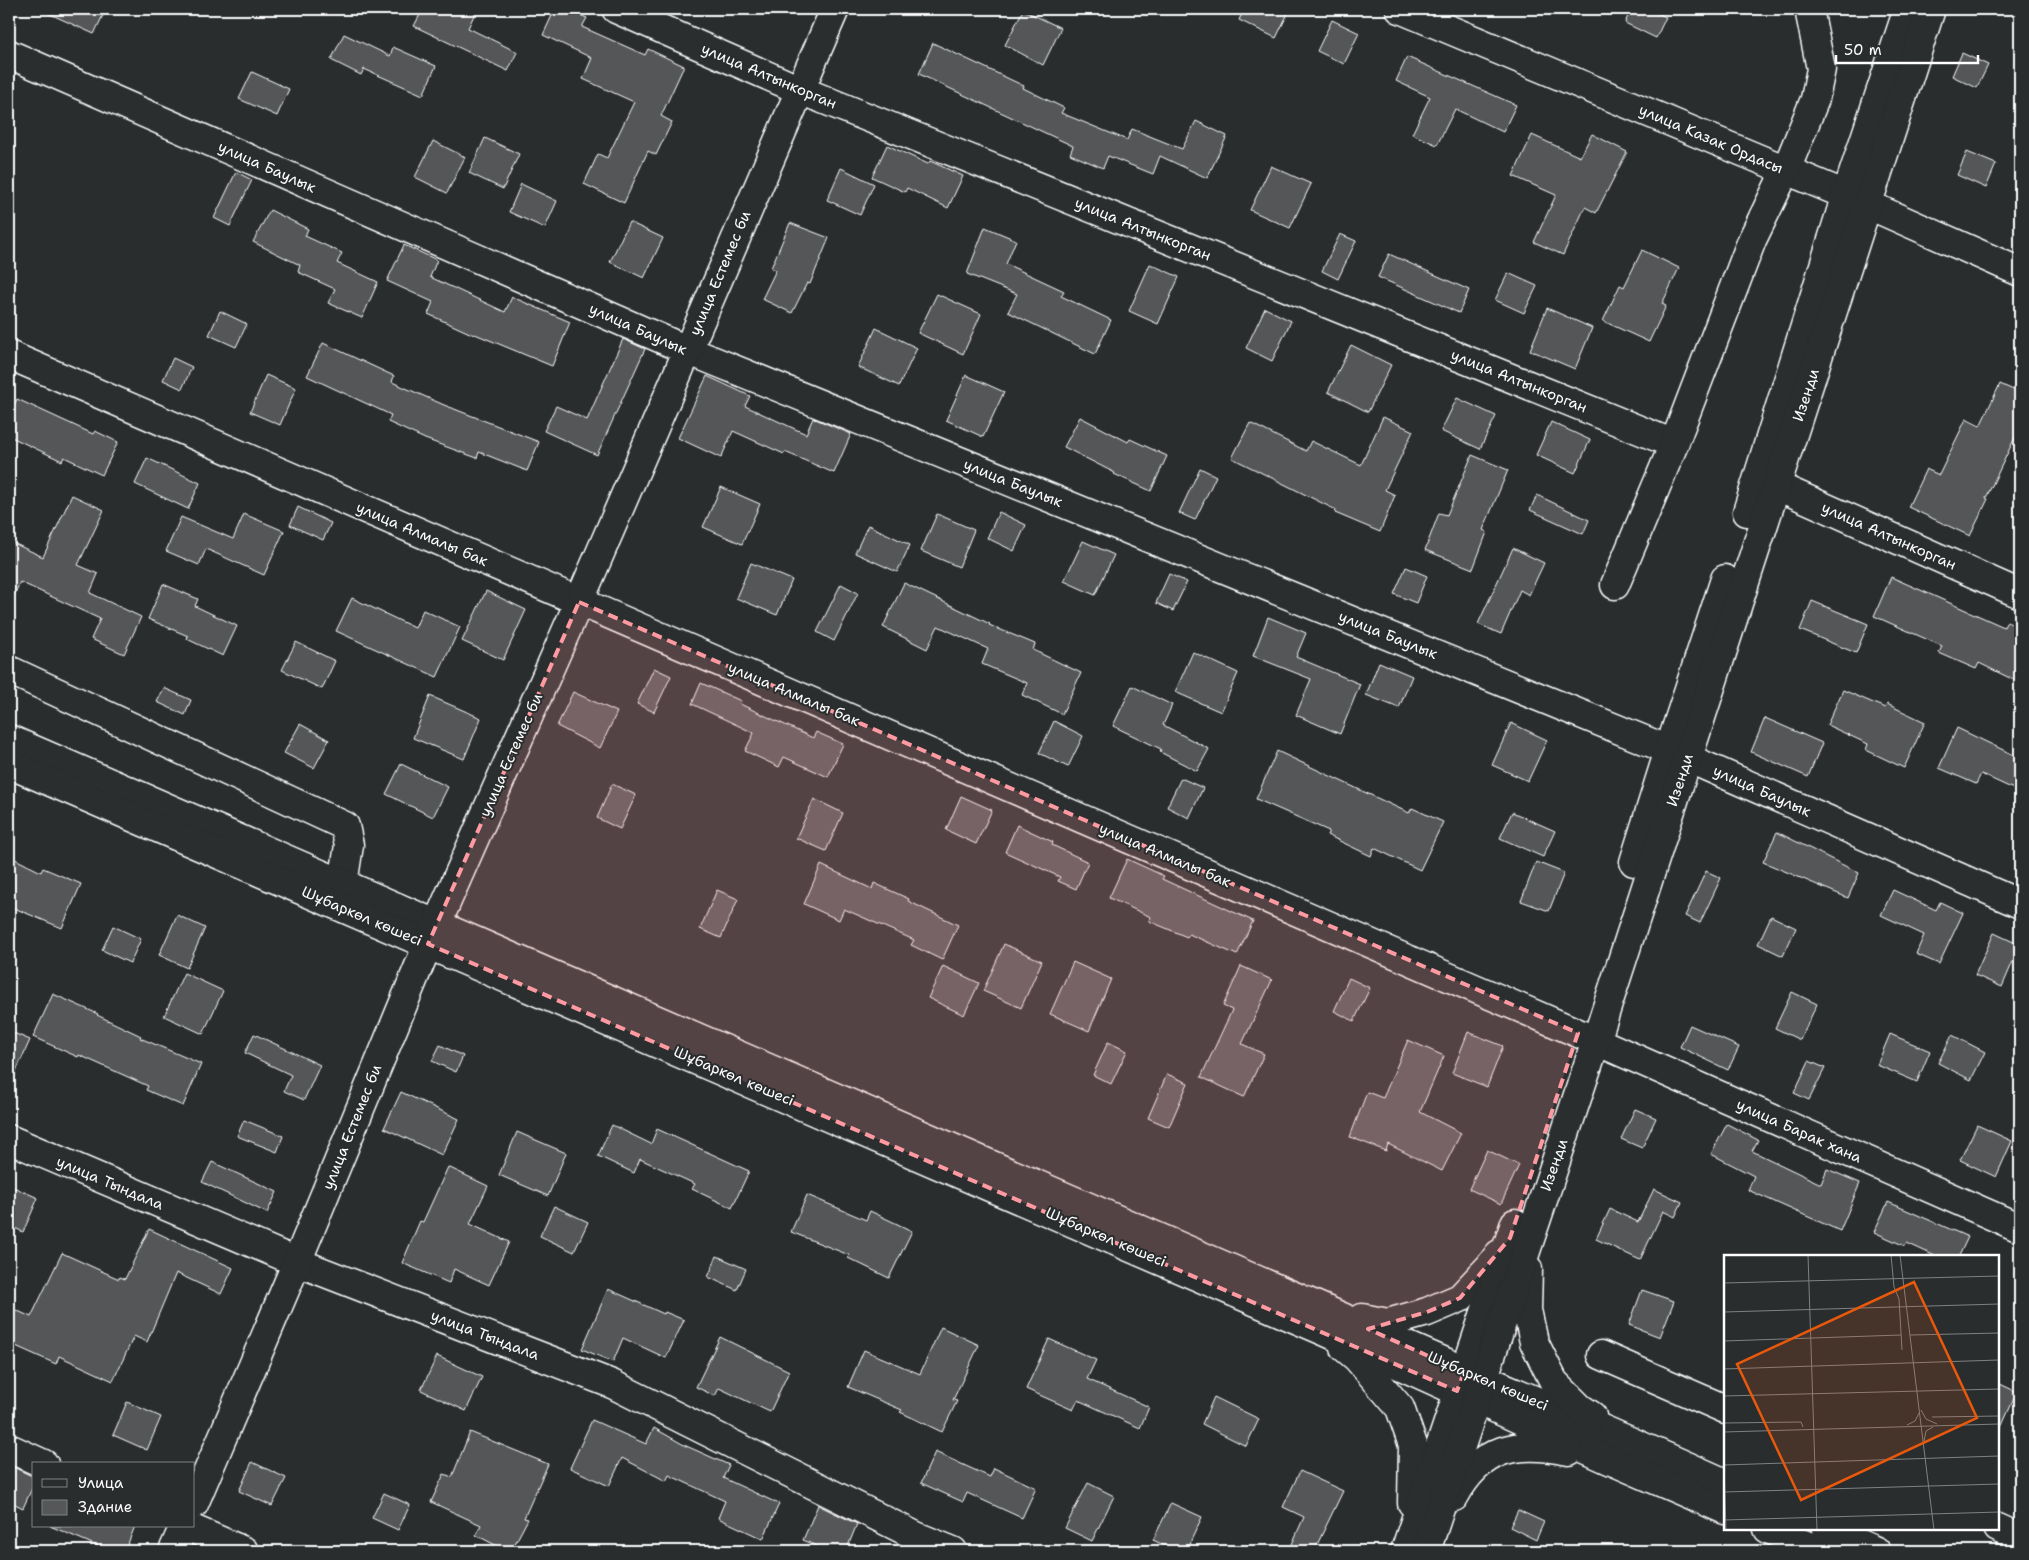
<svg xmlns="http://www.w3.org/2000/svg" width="2029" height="1560" viewBox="0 0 2029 1560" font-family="'Shantell Sans',sans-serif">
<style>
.building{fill:#555758;stroke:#fff}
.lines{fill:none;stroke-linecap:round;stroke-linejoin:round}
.minor-casing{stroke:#fff;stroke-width:31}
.minor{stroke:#2a2d2e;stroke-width:28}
.marked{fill:#ff9aa2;fill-opacity:0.2;stroke:#ff9aa2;stroke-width:4;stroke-dasharray:10 6;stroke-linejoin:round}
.labels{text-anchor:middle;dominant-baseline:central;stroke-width:4;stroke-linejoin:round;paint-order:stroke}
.street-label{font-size:15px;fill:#fff;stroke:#2a2d2e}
.inset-road{fill:none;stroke:#7f8182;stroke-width:1}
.view{fill:#e8590c;fill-opacity:0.15;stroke:#e8590c;stroke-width:2.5}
.inset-edge{fill:none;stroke:#fff;stroke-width:2.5}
</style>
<rect width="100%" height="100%" fill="#2a2d2e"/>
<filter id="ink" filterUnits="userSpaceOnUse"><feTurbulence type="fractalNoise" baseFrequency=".02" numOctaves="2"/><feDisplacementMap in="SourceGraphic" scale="10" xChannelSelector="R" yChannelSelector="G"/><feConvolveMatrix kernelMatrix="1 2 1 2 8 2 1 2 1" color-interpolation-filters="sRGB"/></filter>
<g filter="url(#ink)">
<g class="building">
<polygon points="39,9 106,9 94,34"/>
<polygon points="423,9 477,9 468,28 517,52 508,71 414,26"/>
<polygon points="555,9 567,9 587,18 582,27 645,55 648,49 684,66 661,116 672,122 656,155 648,151 624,203 584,184 598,154 607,158 634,102 583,79 592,58 543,35"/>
<polygon points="1244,9 1290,9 1276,38 1239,20"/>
<polygon points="1631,9 1648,9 1666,17 1656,38 1625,23"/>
<polygon points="1023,10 1061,28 1043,65 1005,45"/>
<polygon points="1332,20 1359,33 1344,64 1317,51"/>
<polygon points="344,34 390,56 393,47 436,66 423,95 364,69 361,75 331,60"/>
<polygon points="933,43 1024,86 1023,88 1064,108 1061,113 1127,140 1132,129 1182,149 1196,121 1227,136 1207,178 1160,156 1153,174 1108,156 1103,168 1070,154 1073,146 919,74"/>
<polygon points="1962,53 1988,65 1977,88 1952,76"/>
<polygon points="1407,57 1516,105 1503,132 1455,109 1437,145 1412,134 1430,97 1396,81"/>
<polygon points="252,72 289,89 277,116 239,99"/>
<polygon points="1592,134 1627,152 1596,213 1585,207 1563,255 1534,242 1556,195 1513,176 1532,135 1580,157"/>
<polygon points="485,138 519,154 503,189 469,173"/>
<polygon points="433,141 465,157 447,193 415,177"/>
<polygon points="887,145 928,164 930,161 963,176 948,208 907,188 905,192 872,177"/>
<polygon points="1967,152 1996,164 1986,188 1957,175"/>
<polygon points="1271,166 1311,184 1290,228 1250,210"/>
<polygon points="841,168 874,184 860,215 827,200"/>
<polygon points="236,172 252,180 230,226 214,218"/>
<polygon points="521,184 557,201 545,228 509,212"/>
<polygon points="270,210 308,229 305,236 342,253 337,263 378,282 362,318 328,303 335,289 298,272 300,265 253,242"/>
<polygon points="629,222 663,238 644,278 610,262"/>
<polygon points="790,223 829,238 810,284 807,283 792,313 762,299 776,270 771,268"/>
<polygon points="985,227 1016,240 1006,264 1064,291 1061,296 1111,320 1095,354 1008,312 1017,294 967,274"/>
<polygon points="1340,234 1356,241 1338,279 1322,271"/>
<polygon points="404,245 437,260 430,277 505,312 512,297 570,322 552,366 475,334 474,335 428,314 433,302 387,281"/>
<polygon points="1642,250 1679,268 1662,304 1666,306 1649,342 1603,321 1620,285 1624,287"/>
<polygon points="1389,254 1469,290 1459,313 1378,277"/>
<polygon points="1150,264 1179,277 1158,324 1129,311"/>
<polygon points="1508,273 1537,286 1524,313 1495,300"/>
<polygon points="937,294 981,314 963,354 918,333"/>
<polygon points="1265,308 1291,321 1272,361 1246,348"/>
<polygon points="1547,308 1592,328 1575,369 1530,350"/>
<polygon points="220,311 247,324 236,347 209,335"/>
<polygon points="876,328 917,348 899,386 858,367"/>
<polygon points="623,339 645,349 597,455 544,431 556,406 587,420"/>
<polygon points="323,343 394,376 392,382 444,405 539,442 527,471 479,452 477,458 425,439 388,422 391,415 307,376"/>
<polygon points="1351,345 1391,365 1368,412 1328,392"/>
<polygon points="173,358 192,367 182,389 163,380"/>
<polygon points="266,375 296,388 280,425 250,412"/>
<polygon points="966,375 1004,392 983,437 946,420"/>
<polygon points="707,376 750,396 745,406 806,434 813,418 851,434 834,473 785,452 784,454 733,431 721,458 678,438"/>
<polygon points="2000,384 2020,393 2020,427 1986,498 1988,499 1970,536 1908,507 1926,469 1939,475 1966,419 1980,426"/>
<polygon points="1457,398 1496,416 1480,449 1441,431"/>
<polygon points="17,399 93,434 95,431 118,442 102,475 64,457 62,461 9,436 9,416"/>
<polygon points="1080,417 1128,442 1130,439 1167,456 1151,491 1114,474 1115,473 1064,447"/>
<polygon points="1383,417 1413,431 1385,490 1395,495 1380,532 1335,513 1336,510 1232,458 1250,423 1306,451 1311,441 1361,465"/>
<polygon points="1551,422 1590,440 1575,473 1536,455"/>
<polygon points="1472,455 1508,470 1483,530 1487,532 1473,569 1425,550 1439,513 1447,515"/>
<polygon points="147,458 200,483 188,509 135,484"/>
<polygon points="1200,468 1216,476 1195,520 1179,513"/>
<polygon points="721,487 760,504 742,544 703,527"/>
<polygon points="72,495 104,510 78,565 98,574 90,593 141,617 124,654 91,639 100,619 20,582 9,607 9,541 43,557"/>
<polygon points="1537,495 1589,520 1583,534 1530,510"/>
<polygon points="298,507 331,523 323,540 290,525"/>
<polygon points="999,512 1026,525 1014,551 987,538"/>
<polygon points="244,514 284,531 264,575 206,549 199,565 166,551 181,517 233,539"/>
<polygon points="937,514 974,530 959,567 921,551"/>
<polygon points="868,525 910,545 897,572 855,553"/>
<polygon points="1083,541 1114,555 1095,595 1064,581"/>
<polygon points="1513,548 1544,563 1529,595 1520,590 1501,634 1478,624"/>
<polygon points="751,563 792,580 777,615 736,598"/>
<polygon points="1406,567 1427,576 1416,603 1394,594"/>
<polygon points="1169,574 1187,582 1173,611 1156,603"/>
<polygon points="1891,577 2004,627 2007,621 2020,628 2020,683 1979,663 1976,669 1939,653 1942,646 1874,616"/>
<polygon points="904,583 990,624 989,625 1035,644 1033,650 1081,673 1062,714 1022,695 1027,683 982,664 988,649 938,626 927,649 883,627"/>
<polygon points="163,584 198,599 195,606 237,626 223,656 187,639 188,636 148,619"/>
<polygon points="841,584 858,593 834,641 817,632"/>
<polygon points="486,591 526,610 503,660 462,641"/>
<polygon points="352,598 415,628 423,610 460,627 437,677 336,631"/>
<polygon points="1812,601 1868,624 1856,653 1800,630"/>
<polygon points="1268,617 1306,633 1296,657 1360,684 1340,734 1296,715 1311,679 1253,656"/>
<polygon points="296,642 335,661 322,689 282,670"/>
<polygon points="1193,652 1238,673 1221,712 1175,692"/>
<polygon points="1379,662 1412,676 1399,708 1366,695"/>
<polygon points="654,668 671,676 654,712 637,704"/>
<polygon points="701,683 741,701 740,704 813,738 816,732 843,744 828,777 784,757 779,767 745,751 754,733 692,704"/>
<polygon points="1132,686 1172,705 1163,725 1209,749 1197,771 1160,752 1161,749 1113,726"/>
<polygon points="164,688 191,700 185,715 157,702"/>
<polygon points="1843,690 1885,708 1887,704 1925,722 1904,768 1866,750 1868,744 1827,725"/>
<polygon points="573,692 617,712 600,748 557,726"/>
<polygon points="430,696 481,718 464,759 413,738"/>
<polygon points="1765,718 1822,743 1808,777 1751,752"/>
<polygon points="1054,721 1083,736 1068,767 1039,753"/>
<polygon points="1511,723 1547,740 1528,781 1492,765"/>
<polygon points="300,724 329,740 314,768 284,753"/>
<polygon points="1957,728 2020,758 2020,792 1981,774 1976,784 1939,768"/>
<polygon points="1277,751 1409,813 1412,808 1443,822 1420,870 1374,848 1371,856 1327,835 1329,831 1256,799"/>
<polygon points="401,764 448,787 433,817 386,794"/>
<polygon points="1181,778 1203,788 1189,818 1167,807"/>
<polygon points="612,784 636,795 620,829 597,818"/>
<polygon points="961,796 992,810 976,844 946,830"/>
<polygon points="814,799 843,813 826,851 796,838"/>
<polygon points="1512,812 1555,831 1543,857 1500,838"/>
<polygon points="1017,825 1053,842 1052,845 1088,862 1076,889 1058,881 1060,877 1005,852"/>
<polygon points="1777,832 1859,873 1848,898 1763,862"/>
<polygon points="9,856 41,872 43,868 81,884 62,928 9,906"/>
<polygon points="1127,859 1164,876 1162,879 1253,921 1237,955 1189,934 1187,937 1149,921 1151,917 1109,898"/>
<polygon points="1536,862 1564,873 1549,911 1521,901"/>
<polygon points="821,865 872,889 874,883 909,899 908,901 958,925 942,960 911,945 914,940 844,909 839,920 804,904"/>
<polygon points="1706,871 1721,878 1700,923 1685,916"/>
<polygon points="717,890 738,899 721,938 700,929"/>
<polygon points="1893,890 1936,910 1940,902 1963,913 1939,964 1916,954 1924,935 1881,915"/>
<polygon points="177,915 205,928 187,968 159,955"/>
<polygon points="1771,916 1796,928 1783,956 1758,944"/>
<polygon points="113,926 141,939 130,963 102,950"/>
<polygon points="1994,933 2020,945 2002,987 1975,975"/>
<polygon points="1004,944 1042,961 1021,1008 983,991"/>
<polygon points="1073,962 1111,979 1089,1031 1050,1014"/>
<polygon points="943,966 979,983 964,1015 928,998"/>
<polygon points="1241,966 1272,980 1242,1044 1264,1054 1244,1097 1201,1077 1232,1010 1223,1006"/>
<polygon points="184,973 223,991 203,1034 164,1016"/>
<polygon points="1349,978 1370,988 1354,1021 1334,1011"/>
<polygon points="1792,992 1817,1004 1800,1040 1775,1028"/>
<polygon points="53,994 98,1014 97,1015 141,1036 140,1038 201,1064 183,1106 146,1090 148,1086 79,1055 78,1057 33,1037"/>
<polygon points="1690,1025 1739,1047 1728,1070 1680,1047"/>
<polygon points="9,1031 30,1040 9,1087"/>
<polygon points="1468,1032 1503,1046 1487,1087 1452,1073"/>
<polygon points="254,1034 320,1065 304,1100 284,1091 291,1075 245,1053"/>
<polygon points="1890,1034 1930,1051 1917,1082 1877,1065"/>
<polygon points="1952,1035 1985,1052 1971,1080 1938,1063"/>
<polygon points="1408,1040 1444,1056 1420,1112 1461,1133 1442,1171 1388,1144 1386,1151 1350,1137 1367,1092 1383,1098"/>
<polygon points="1108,1042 1127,1051 1111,1084 1093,1075"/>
<polygon points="440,1045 463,1056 456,1072 432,1061"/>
<polygon points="1809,1061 1825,1068 1809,1100 1794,1093"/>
<polygon points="1167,1074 1188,1083 1169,1127 1148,1118"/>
<polygon points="401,1092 459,1119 442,1155 384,1128"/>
<polygon points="1635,1109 1656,1118 1642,1148 1621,1139"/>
<polygon points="244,1120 283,1136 277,1152 237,1136"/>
<polygon points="1727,1124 1758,1140 1752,1151 1821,1184 1827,1169 1860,1183 1840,1231 1748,1190 1754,1176 1711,1154"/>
<polygon points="612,1125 651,1144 657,1129 749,1171 732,1208 692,1189 695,1184 640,1159 634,1173 598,1156"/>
<polygon points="1977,1125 2012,1141 1996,1177 1960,1160"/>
<polygon points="517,1132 566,1153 548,1196 499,1175"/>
<polygon points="1487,1150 1519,1165 1501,1204 1469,1189"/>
<polygon points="212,1162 277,1192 267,1213 202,1182"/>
<polygon points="448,1167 488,1186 470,1224 509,1242 489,1285 454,1269 449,1283 402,1263 420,1221 423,1222"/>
<polygon points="9,1185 38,1198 23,1232 9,1225"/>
<polygon points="1654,1189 1682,1202 1675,1217 1663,1211 1640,1260 1596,1239 1610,1209 1638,1222"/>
<polygon points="807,1195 866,1220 870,1211 912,1231 889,1278 848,1258 849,1255 791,1232"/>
<polygon points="1888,1202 1968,1237 1959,1256 1935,1256 1907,1243 1905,1246 1874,1232"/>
<polygon points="554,1206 588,1222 574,1252 540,1236"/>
<polygon points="149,1229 233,1268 221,1294 176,1273 147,1342 134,1336 113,1381 59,1356 56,1364 9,1343 9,1307 31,1317 62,1253 119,1279 120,1277 125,1279"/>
<polygon points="717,1256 746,1269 737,1290 708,1277"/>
<polygon points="608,1289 664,1314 665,1312 684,1320 666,1358 623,1338 613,1362 582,1349"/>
<polygon points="1642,1290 1674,1301 1660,1337 1629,1325"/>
<polygon points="941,1327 979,1345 953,1400 957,1401 942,1432 900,1412 902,1410 848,1387 864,1350 920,1374"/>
<polygon points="720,1337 789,1371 770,1412 719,1388 715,1396 696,1387"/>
<polygon points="1049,1339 1096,1360 1087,1379 1149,1407 1140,1428 1078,1400 1073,1410 1026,1389"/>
<polygon points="437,1356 482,1377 466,1411 421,1390"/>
<polygon points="1998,1383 2017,1392 1998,1434"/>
<polygon points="1214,1397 1259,1419 1246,1446 1202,1424"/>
<polygon points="127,1402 161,1417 147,1450 113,1435"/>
<polygon points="592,1420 646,1444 654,1428 684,1445 729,1465 723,1478 779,1504 763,1539 718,1518 725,1501 669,1475 666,1481 622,1458 609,1486 570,1468"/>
<polygon points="470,1432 548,1464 524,1518 528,1519 511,1551 507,1551 476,1535 481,1525 431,1502 444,1474 452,1477"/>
<polygon points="935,1452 990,1477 994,1468 1036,1488 1022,1518 967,1493 963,1502 921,1483"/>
<polygon points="252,1462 286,1478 272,1506 239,1491"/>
<polygon points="9,1465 34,1477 34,1484 23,1508 9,1501"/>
<polygon points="1300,1471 1343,1491 1314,1551 1289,1551 1304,1517 1283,1507"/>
<polygon points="1088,1483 1114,1496 1092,1541 1065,1528"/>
<polygon points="384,1493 410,1505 398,1530 372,1518"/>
<polygon points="1171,1503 1202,1517 1186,1551 1176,1551 1153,1540"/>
<polygon points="818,1505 857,1524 846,1551 829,1551 803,1540"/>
<polygon points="1518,1510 1544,1522 1536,1540 1510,1527"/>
<polygon points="50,1526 135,1526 125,1551 109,1551"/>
</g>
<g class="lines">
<g class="minor-casing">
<g id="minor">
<polyline points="616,9 800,90 1674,444"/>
<polyline points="1400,9 1846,195 2020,272"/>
<polyline points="9,54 687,350 1669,750 2020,904"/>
<polyline points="9,355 1578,1033 2020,1228"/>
<polyline points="1759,478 2020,594"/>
<polyline points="1747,512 1846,195 1908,9"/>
<polyline points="1615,585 1674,444 1752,240 1786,170 1815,99 1821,69 1809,9"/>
<polyline points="9,670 345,826 349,845 343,884"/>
<path d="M9,739L1331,1312C1462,1371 1595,1424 1725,1483"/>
<polyline points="9,764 1326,1332 1607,1459 1725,1510"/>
<polyline points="1634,862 1669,750 1725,579"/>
<polyline points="9,1139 297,1262 612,1384 916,1536 953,1551"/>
<polyline points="1528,1269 1527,1310 1534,1342 1554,1382 1580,1408 1592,1416"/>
<polyline points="1362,1318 1388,1323 1427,1312 1460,1298 1490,1266 1499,1254"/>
<polyline points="1344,1347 1357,1358 1400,1408 1413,1445 1412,1503"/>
<polyline points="1601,1355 1725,1409"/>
<polyline points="9,1448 44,1464"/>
<path d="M1454,1497C1481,1447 1516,1440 1569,1451"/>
<polyline points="194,1504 297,1262 428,944 579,602 835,9"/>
<polyline points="186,1526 244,1551"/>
<polyline points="1998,1528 2020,1538"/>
<polyline points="1768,1529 1820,1551"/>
<polyline points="1826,1529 1876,1551"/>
<polyline points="173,1551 184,1526"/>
<polyline points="1405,1551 1515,1223"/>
<polyline points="1426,1551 1596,1041 1931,9"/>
</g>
</g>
<use href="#minor" class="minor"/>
</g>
</g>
<path class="marked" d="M579,602L1578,1033L1510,1238L1460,1298L1427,1312L1368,1329L1464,1372L1457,1391L428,944Z"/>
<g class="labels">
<g class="street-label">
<text transform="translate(769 76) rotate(23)">улица Алтынкорган</text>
<text transform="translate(1711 139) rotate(23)">улица Казак Ордасы</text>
<text transform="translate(267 167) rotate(24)">улица Баулык</text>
<text transform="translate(1143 229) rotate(22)">улица Алтынкорган</text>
<text transform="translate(720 273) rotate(-67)">улица Естемес би</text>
<text transform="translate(638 329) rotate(24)">улица Баулык</text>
<text transform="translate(1519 381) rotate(22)">улица Алтынкорган</text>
<text transform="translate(1806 395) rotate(-72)">Изенди</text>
<text transform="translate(1013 483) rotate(22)">улица Баулык</text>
<text transform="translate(422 534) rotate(23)">улица Алмалы бак</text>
<text transform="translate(1889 536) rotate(24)">улица Алтынкорган</text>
<text transform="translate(1388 635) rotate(22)">улица Баулык</text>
<text transform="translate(794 694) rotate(23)">улица Алмалы бак</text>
<text transform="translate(511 755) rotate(-66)">улица Естемес би</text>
<text transform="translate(1680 780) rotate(-72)">Изенди</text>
<text transform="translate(1762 791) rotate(24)">улица Баулык</text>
<text transform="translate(1165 855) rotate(23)">улица Алмалы бак</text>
<text transform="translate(362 916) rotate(23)">Шұбаркөл көшесі</text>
<text transform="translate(734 1076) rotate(23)">Шұбаркөл көшесі</text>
<text transform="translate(352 1127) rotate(-68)">улица Естемес би</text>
<text transform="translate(1799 1131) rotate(24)">улица Барак хана</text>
<text transform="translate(1554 1165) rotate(-71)">Изенди</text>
<text transform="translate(110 1183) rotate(23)">улица Тындала</text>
<text transform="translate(1106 1237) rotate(23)">Шұбаркөл көшесі</text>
<text transform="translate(485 1335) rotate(21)">улица Тындала</text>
<text transform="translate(1488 1381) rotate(23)">Шұбаркөл көшесі</text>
</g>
</g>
<g transform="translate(1724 1255)">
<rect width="275" height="275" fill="#2a2d2e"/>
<path class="inset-road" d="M84,0L93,275M167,0L170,32L175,44L178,95M176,0L210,275M0,28L275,21M0,57L275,49M186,80L275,78M0,86L177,80M0,114L275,105M0,141L275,134M197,155L202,164L213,169M208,162L275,161M0,168L77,167L79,172M183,170L191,166L195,158M0,177L275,169M200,186L202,176L209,172M0,210L275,201M0,210L2,275M0,237L275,229M0,265L275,257"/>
<path class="view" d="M190,27L253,163L77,245L13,109Z"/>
<rect width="275" height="275" class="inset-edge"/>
</g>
<rect width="2029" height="1560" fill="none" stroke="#2a2d2e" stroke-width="30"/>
<rect x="15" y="15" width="1999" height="1530" fill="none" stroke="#fff" stroke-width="2" filter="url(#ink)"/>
<rect x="32" y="1462" width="162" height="65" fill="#2a2d2e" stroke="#7f8182"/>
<rect x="42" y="1479" width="25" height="8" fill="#2a2d2e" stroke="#7f8182"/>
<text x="78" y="1488" font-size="15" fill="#ffffff">Улица</text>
<rect x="42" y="1500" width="25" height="15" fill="#555758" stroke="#7f8182"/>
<text x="78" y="1512" font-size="15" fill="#ffffff">Здание</text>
<path d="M1836 55v8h142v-8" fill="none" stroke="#ffffff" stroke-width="2.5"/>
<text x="1844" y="55" font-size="15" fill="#ffffff" stroke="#2a2d2e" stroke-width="4" paint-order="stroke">50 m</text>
</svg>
